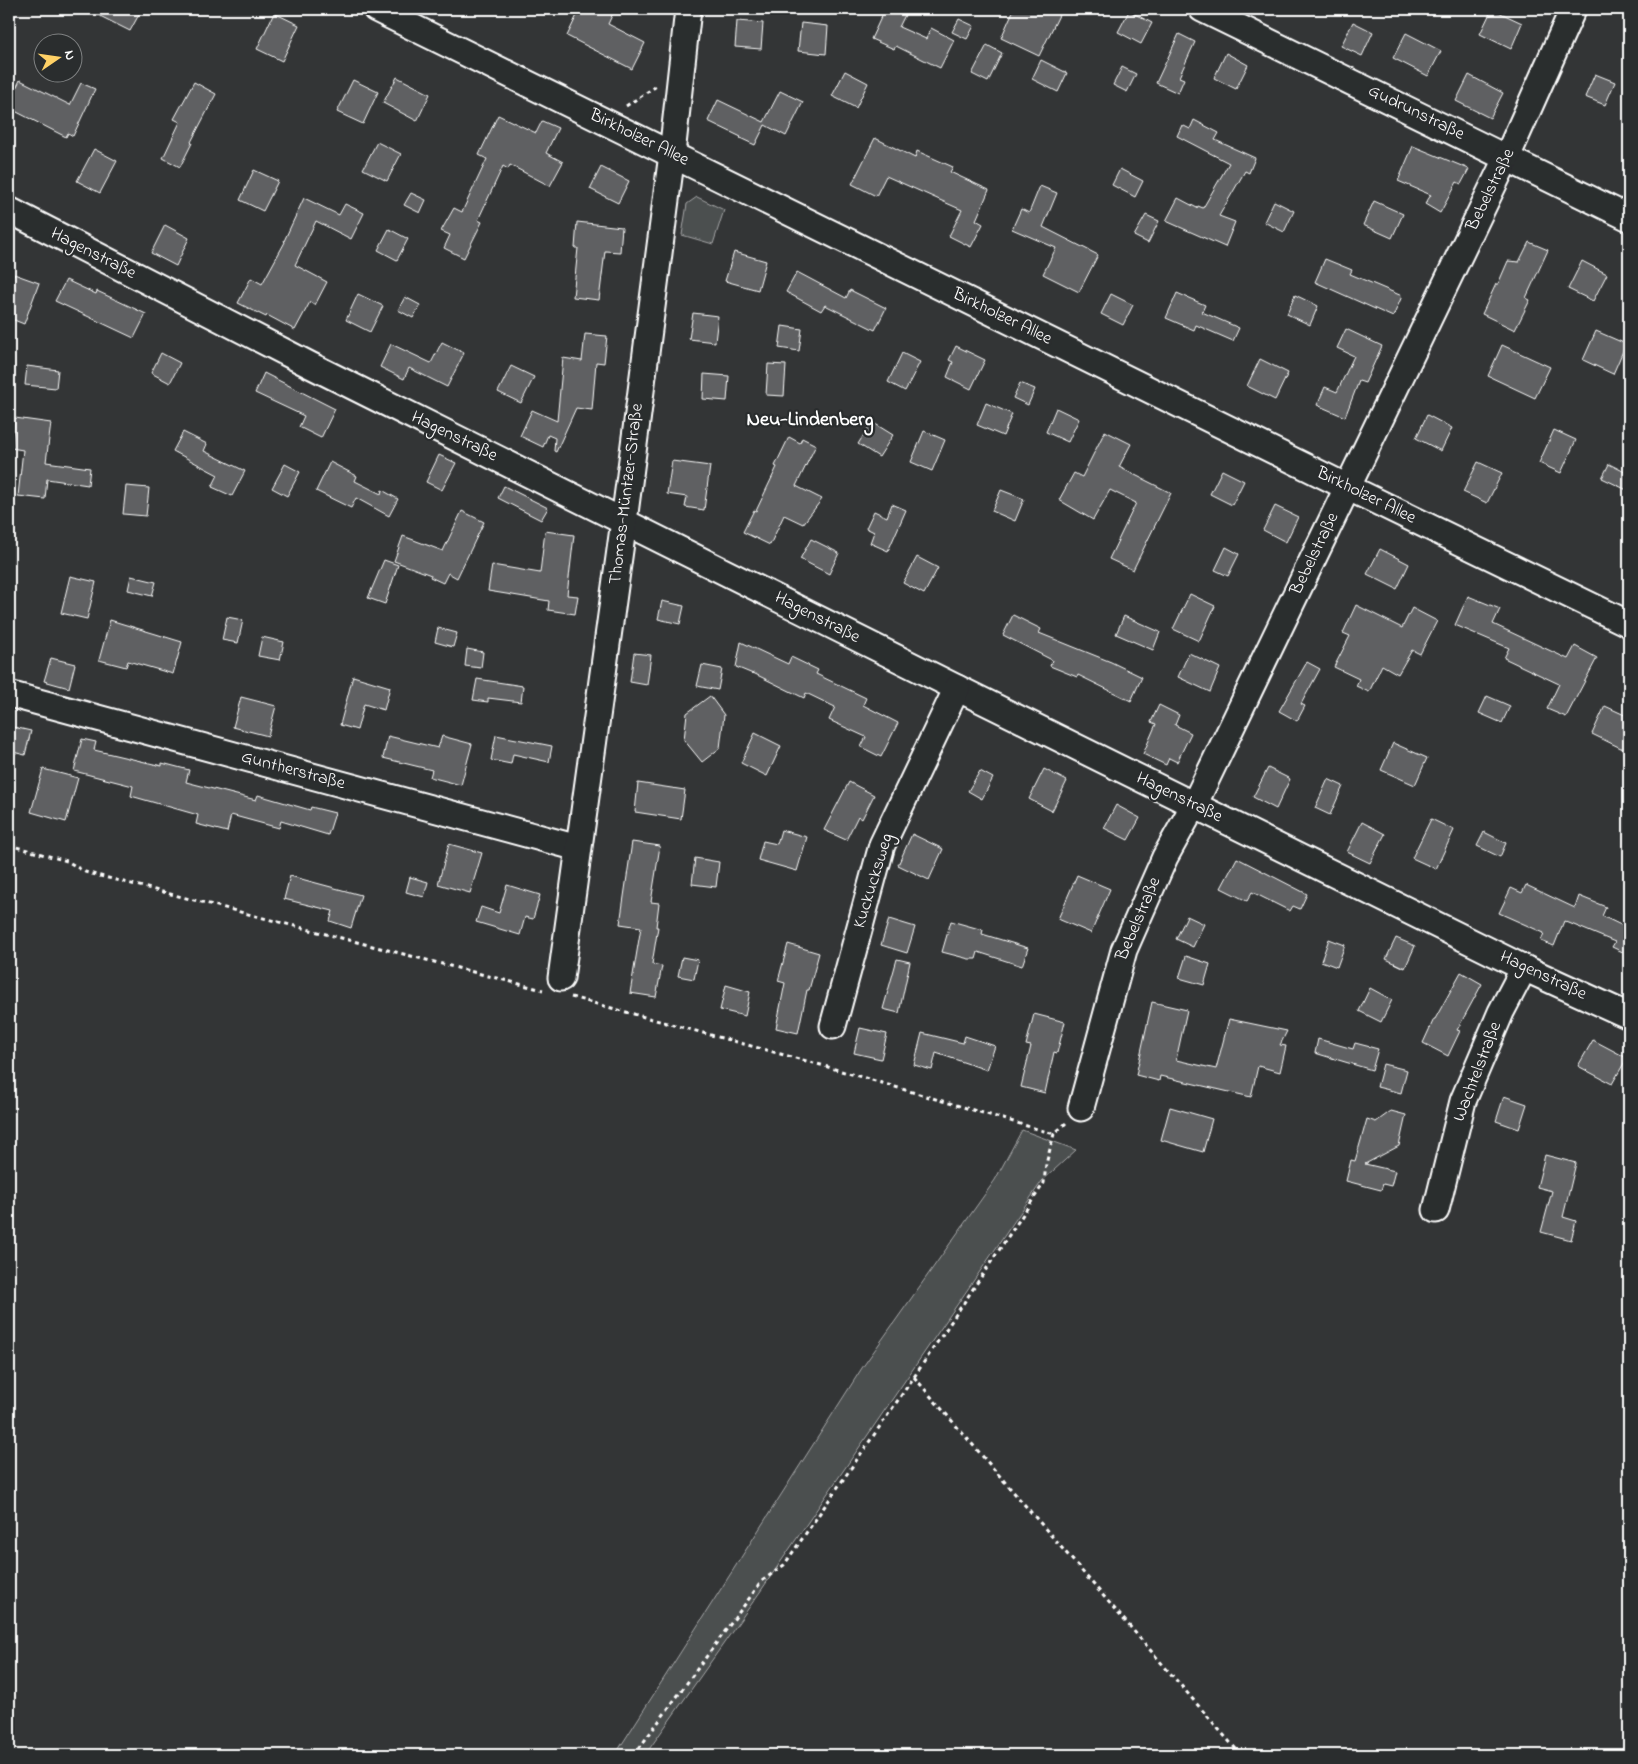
<svg xmlns="http://www.w3.org/2000/svg" width="1638" height="1764" viewBox="0 0 1638 1764" font-family="'Indie Flower',sans-serif">
<style>
.green{fill:#4c4f50;stroke:#a6a7a8}
.building{fill:#5f6162;stroke:#fff}
.lines{fill:none;stroke-linecap:round;stroke-linejoin:round}
.minor-casing{stroke:#fff;stroke-width:29}
.path{stroke:#fff;stroke-width:3;stroke-dasharray:4 4;stroke-linecap:butt}
.minor{stroke:#2a2d2e;stroke-width:25}
.labels{text-anchor:middle;dominant-baseline:central;stroke-width:4.5;stroke-linejoin:round;paint-order:stroke}
.street-label{font-size:18px;fill:#fff;stroke:#2a2d2e}
.quarter-label{font-size:20px;font-weight:bold;fill:#fff;stroke:#2a2d2e}
</style>
<rect width="100%" height="100%" fill="#333536"/>
<filter id="ink" filterUnits="userSpaceOnUse"><feTurbulence type="fractalNoise" baseFrequency=".02" numOctaves="2"/><feDisplacementMap in="SourceGraphic" scale="10" xChannelSelector="R" yChannelSelector="G"/><feConvolveMatrix kernelMatrix="1 2 1 2 8 2 1 2 1" color-interpolation-filters="sRGB"/></filter>
<g filter="url(#ink)">
<g class="green">
<polygon points="697,197 724,210 713,244 682,235 687,204"/>
<polygon points="1022,1130 1076,1150 1042,1181 760,1592 645,1755 615,1755 862,1368 995,1180"/>
</g>
<g class="building">
<polygon points="86,9 142,9 130,31"/>
<polygon points="580,9 615,9 608,24 645,43 632,69 567,36"/>
<polygon points="885,9 908,9 899,27 926,39 931,28 954,40 940,68 896,46 894,49 871,39"/>
<polygon points="1014,9 1062,9 1039,56 1001,38"/>
<polygon points="1492,9 1522,23 1511,49 1480,34"/>
<polygon points="1129,11 1152,23 1141,44 1118,32"/>
<polygon points="274,13 299,25 282,61 257,49"/>
<polygon points="959,19 974,26 967,39 952,32"/>
<polygon points="737,21 763,23 761,49 735,47"/>
<polygon points="1353,22 1373,32 1362,56 1341,46"/>
<polygon points="801,23 828,26 826,54 798,51"/>
<polygon points="1406,33 1441,51 1428,76 1393,58"/>
<polygon points="1179,34 1195,42 1179,77 1184,79 1178,93 1156,83"/>
<polygon points="987,45 1002,53 988,82 972,74"/>
<polygon points="1226,53 1248,65 1236,89 1214,78"/>
<polygon points="1041,60 1067,73 1058,92 1032,79"/>
<polygon points="1122,67 1136,74 1127,92 1113,85"/>
<polygon points="845,71 868,83 856,108 832,96"/>
<polygon points="1595,74 1615,82 1605,105 1585,97"/>
<polygon points="1469,75 1503,93 1490,118 1456,101"/>
<polygon points="397,77 430,94 417,121 383,103"/>
<polygon points="20,80 70,105 81,83 95,89 73,136 68,133 66,137 9,108 9,103"/>
<polygon points="353,80 378,92 363,124 337,112"/>
<polygon points="194,82 216,94 191,142 192,143 180,167 163,158 180,122 174,119"/>
<polygon points="780,91 803,102 786,136 765,125 755,145 740,138 741,137 708,121 718,100 764,122"/>
<polygon points="498,115 536,133 542,121 558,128 546,153 563,162 550,186 510,165 508,169 503,166 478,220 482,222 464,258 444,248 450,235 441,231 454,208 462,212 487,159 479,155"/>
<polygon points="1194,120 1219,133 1215,140 1255,158 1249,173 1245,171 1219,216 1235,222 1225,247 1166,221 1178,198 1197,208 1198,206 1203,208 1229,163 1177,136 1182,125 1190,129"/>
<polygon points="875,138 915,158 917,151 953,167 950,172 989,190 976,220 983,224 971,247 949,236 962,210 886,176 876,196 852,184"/>
<polygon points="377,142 401,154 387,181 363,169"/>
<polygon points="1413,146 1469,169 1461,184 1457,182 1440,213 1425,204 1431,195 1398,181"/>
<polygon points="94,149 117,161 100,193 77,181"/>
<polygon points="601,167 629,181 618,203 590,189"/>
<polygon points="1120,169 1143,181 1135,197 1112,185"/>
<polygon points="254,170 278,181 263,211 240,200"/>
<polygon points="1040,186 1057,193 1043,227 1098,255 1079,292 1043,274 1056,248 1012,229 1021,209 1029,213"/>
<polygon points="411,193 426,200 420,213 404,205"/>
<polygon points="304,198 339,215 345,204 364,213 351,239 316,221 295,265 327,282 315,305 310,302 295,330 267,315 266,317 238,303 251,278 262,284 285,242 284,241"/>
<polygon points="1274,201 1294,211 1284,232 1264,222"/>
<polygon points="1374,201 1403,214 1392,238 1363,225"/>
<polygon points="1146,215 1159,221 1148,243 1134,236"/>
<polygon points="577,222 622,227 620,252 605,251 599,300 573,297 578,248 575,248"/>
<polygon points="165,225 189,238 176,266 151,253"/>
<polygon points="389,229 408,239 397,260 378,250"/>
<polygon points="1529,242 1548,250 1526,298 1530,300 1515,330 1482,314 1496,284 1498,284 1508,261 1519,262"/>
<polygon points="734,252 766,261 758,290 725,281"/>
<polygon points="1325,259 1352,270 1350,274 1402,296 1393,317 1315,282"/>
<polygon points="1582,261 1607,274 1593,301 1568,289"/>
<polygon points="797,272 846,298 850,290 886,308 875,330 825,305 821,311 786,292"/>
<polygon points="14,274 39,283 24,324 9,318 9,290"/>
<polygon points="66,280 96,294 97,291 146,314 134,338 55,301"/>
<polygon points="1177,293 1205,305 1202,312 1239,328 1233,341 1196,325 1194,330 1166,318"/>
<polygon points="358,294 383,306 370,332 346,320"/>
<polygon points="1111,294 1133,305 1123,325 1101,314"/>
<polygon points="1295,295 1318,306 1310,325 1287,314"/>
<polygon points="405,297 420,305 413,318 398,310"/>
<polygon points="693,313 718,316 715,342 689,339"/>
<polygon points="782,326 802,329 799,351 779,348"/>
<polygon points="1346,329 1382,346 1365,383 1359,381 1345,417 1317,405 1325,387 1337,392 1354,356 1337,348"/>
<polygon points="1596,331 1626,344 1613,374 1583,360"/>
<polygon points="585,334 607,336 604,363 596,362 592,410 576,408 556,452 554,451 555,438 548,435 543,447 520,436 532,410 557,421 563,358 582,361"/>
<polygon points="442,342 464,353 447,387 409,368 404,379 380,367 391,344 431,363"/>
<polygon points="1502,345 1550,367 1535,398 1488,376"/>
<polygon points="956,346 985,360 971,389 947,377 953,362 949,360"/>
<polygon points="161,353 180,363 170,383 151,373"/>
<polygon points="902,353 920,362 905,391 888,382"/>
<polygon points="1260,359 1288,373 1275,400 1247,386"/>
<polygon points="768,364 786,365 784,396 766,395"/>
<polygon points="27,366 58,370 56,388 25,385"/>
<polygon points="511,366 534,377 521,403 498,392"/>
<polygon points="264,373 335,409 321,438 299,427 304,416 255,393"/>
<polygon points="704,374 729,376 727,401 703,399"/>
<polygon points="1020,383 1035,389 1028,405 1013,398"/>
<polygon points="986,403 1012,414 1003,436 977,425"/>
<polygon points="1056,408 1079,419 1068,442 1046,432"/>
<polygon points="1427,415 1452,428 1441,451 1416,438"/>
<polygon points="15,418 51,423 46,462 90,468 88,485 47,479 45,499 18,496 23,450 11,448"/>
<polygon points="872,422 893,435 879,457 858,444"/>
<polygon points="1554,430 1576,440 1561,473 1539,463"/>
<polygon points="924,431 945,440 932,471 911,462"/>
<polygon points="1105,431 1131,444 1119,467 1171,493 1133,570 1109,559 1136,503 1110,490 1093,520 1059,500 1074,473 1082,477"/>
<polygon points="183,432 207,444 204,451 245,471 232,496 212,487 218,475 173,451"/>
<polygon points="789,437 800,443 802,438 816,445 796,486 822,499 803,524 784,515 770,545 743,532 754,510 756,511 777,467 775,466"/>
<polygon points="439,455 456,463 442,490 426,482"/>
<polygon points="672,461 710,466 704,510 685,507 687,497 667,494"/>
<polygon points="330,462 357,476 355,481 381,494 382,490 398,499 389,516 356,498 351,508 316,491"/>
<polygon points="1478,462 1502,473 1487,503 1463,492"/>
<polygon points="285,464 300,472 287,496 272,488"/>
<polygon points="1609,464 1629,474 1629,491 1602,478"/>
<polygon points="1222,470 1244,481 1232,505 1210,494"/>
<polygon points="126,486 149,488 146,516 123,514"/>
<polygon points="504,486 548,508 541,520 498,498"/>
<polygon points="1001,490 1024,499 1015,521 992,511"/>
<polygon points="892,504 906,510 888,551 870,543 874,532 866,528 874,511 887,517"/>
<polygon points="1275,506 1298,517 1286,542 1263,530"/>
<polygon points="462,511 484,522 457,578 448,573 443,583 430,577 431,575 394,561 403,536 443,551"/>
<polygon points="545,531 574,535 567,595 578,596 575,614 548,610 549,601 488,591 492,565 540,573"/>
<polygon points="811,539 839,553 829,574 800,559"/>
<polygon points="1226,547 1239,554 1228,576 1215,570"/>
<polygon points="1380,549 1409,564 1397,589 1367,574"/>
<polygon points="917,557 938,568 924,594 903,583"/>
<polygon points="384,560 398,565 385,604 368,598"/>
<polygon points="70,576 96,582 87,619 61,613"/>
<polygon points="131,576 156,582 152,596 128,590"/>
<polygon points="1190,594 1215,606 1199,641 1173,629"/>
<polygon points="1468,596 1500,609 1493,624 1568,659 1575,646 1597,658 1566,717 1547,709 1559,684 1504,658 1509,648 1455,625"/>
<polygon points="662,601 684,606 680,624 658,619"/>
<polygon points="1356,605 1402,628 1412,608 1437,621 1420,654 1412,650 1398,674 1382,665 1369,692 1356,686 1359,679 1334,667 1350,636 1343,633"/>
<polygon points="1013,615 1041,629 1039,633 1111,662 1142,677 1131,701 1078,675 1077,677 1050,666 1052,660 1003,635"/>
<polygon points="1124,616 1160,632 1153,650 1116,634"/>
<polygon points="227,617 243,620 238,643 222,640"/>
<polygon points="110,620 182,642 173,674 128,661 126,667 99,660"/>
<polygon points="438,628 457,633 453,647 435,642"/>
<polygon points="262,637 284,642 280,660 258,656"/>
<polygon points="741,642 788,664 791,657 818,670 816,674 866,698 863,705 898,723 881,757 861,747 866,737 829,720 835,707 806,693 804,698 753,673 753,674 736,667"/>
<polygon points="467,649 483,652 481,668 465,666"/>
<polygon points="634,653 651,655 647,685 630,682"/>
<polygon points="1189,653 1220,668 1210,692 1178,677"/>
<polygon points="51,658 75,664 69,688 44,681"/>
<polygon points="1307,662 1320,669 1301,704 1305,706 1297,721 1279,711"/>
<polygon points="702,665 722,669 718,690 697,686"/>
<polygon points="353,676 390,687 384,710 364,704 357,730 340,725"/>
<polygon points="477,679 523,686 521,702 488,698 488,702 473,700"/>
<polygon points="710,696 724,715 720,748 702,762 684,740 687,713"/>
<polygon points="1487,696 1510,706 1502,723 1479,713"/>
<polygon points="241,697 276,706 268,736 233,727"/>
<polygon points="1159,705 1179,715 1175,725 1191,733 1177,762 1169,758 1166,765 1143,754 1156,724 1151,722"/>
<polygon points="1605,706 1629,717 1629,752 1592,734"/>
<polygon points="9,726 31,731 25,755 9,751"/>
<polygon points="755,733 781,746 767,776 741,763"/>
<polygon points="496,735 552,746 549,762 513,754 511,764 491,760"/>
<polygon points="388,736 438,748 442,736 472,744 461,785 430,777 432,770 383,758"/>
<polygon points="82,739 96,742 94,750 162,766 162,763 189,770 186,782 256,800 258,795 310,810 311,807 335,813 328,835 281,821 279,828 231,815 227,832 196,824 198,815 131,796 133,786 74,771"/>
<polygon points="1393,743 1427,758 1415,785 1381,770"/>
<polygon points="1268,768 1290,779 1276,809 1253,797"/>
<polygon points="43,769 78,778 66,822 31,812"/>
<polygon points="1044,769 1067,781 1052,811 1029,799"/>
<polygon points="980,771 993,778 982,799 968,791"/>
<polygon points="1328,779 1343,786 1330,815 1315,808"/>
<polygon points="849,782 874,795 862,819 858,816 846,840 824,830"/>
<polygon points="638,783 685,790 681,819 635,812"/>
<polygon points="1116,805 1140,818 1128,840 1104,828"/>
<polygon points="1431,819 1454,830 1436,869 1412,858"/>
<polygon points="1362,822 1385,834 1370,863 1347,852"/>
<polygon points="781,830 807,837 797,871 758,860 763,841 777,844"/>
<polygon points="1484,832 1506,843 1500,857 1477,846"/>
<polygon points="912,834 943,849 929,880 898,865"/>
<polygon points="632,842 660,846 651,902 659,903 656,927 658,927 652,964 662,966 656,997 630,993 641,927 620,924"/>
<polygon points="449,844 482,853 470,893 438,884"/>
<polygon points="695,858 719,862 716,887 692,884"/>
<polygon points="1237,858 1307,894 1300,909 1293,906 1290,911 1252,892 1247,901 1221,888"/>
<polygon points="1077,875 1110,889 1091,933 1058,919"/>
<polygon points="290,876 361,895 351,928 330,921 333,911 284,899"/>
<polygon points="410,877 428,882 424,897 406,892"/>
<polygon points="507,885 540,895 533,919 525,917 520,935 476,922 481,907 499,913"/>
<polygon points="1526,885 1575,908 1579,896 1606,907 1602,916 1623,926 1629,912 1629,955 1612,947 1615,942 1564,921 1554,946 1541,941 1544,933 1499,913 1511,888 1522,893"/>
<polygon points="1187,916 1204,924 1193,947 1176,939"/>
<polygon points="889,919 915,927 907,953 881,945"/>
<polygon points="951,921 983,930 982,934 1028,948 1022,966 978,952 976,959 969,959 942,952"/>
<polygon points="1396,938 1415,946 1405,968 1386,959"/>
<polygon points="1329,939 1345,945 1337,967 1321,961"/>
<polygon points="788,944 819,953 809,990 807,990 798,1033 776,1028 785,983 778,981"/>
<polygon points="1186,956 1210,964 1204,985 1179,978"/>
<polygon points="682,957 698,960 694,979 678,976"/>
<polygon points="897,959 910,962 899,1013 883,1009"/>
<polygon points="1461,972 1482,984 1457,1030 1460,1031 1448,1056 1423,1043 1434,1019 1435,1019"/>
<polygon points="726,985 750,992 745,1016 720,1010"/>
<polygon points="1370,988 1392,1000 1381,1022 1359,1011"/>
<polygon points="1152,1002 1187,1010 1176,1060 1216,1069 1229,1019 1287,1031 1280,1045 1286,1046 1280,1072 1258,1066 1251,1097 1160,1076 1159,1081 1136,1075"/>
<polygon points="1034,1014 1065,1022 1057,1053 1054,1052 1045,1093 1021,1087 1031,1046 1026,1045"/>
<polygon points="860,1028 887,1034 881,1059 854,1053"/>
<polygon points="922,1033 963,1043 965,1036 995,1046 987,1070 936,1053 932,1070 914,1065"/>
<polygon points="1318,1039 1353,1049 1355,1043 1378,1049 1372,1070 1315,1053"/>
<polygon points="1593,1040 1627,1058 1612,1084 1578,1066"/>
<polygon points="1383,1064 1407,1070 1401,1093 1377,1087"/>
<polygon points="1504,1096 1527,1104 1519,1129 1496,1121"/>
<polygon points="1170,1107 1212,1119 1203,1152 1161,1140"/>
<polygon points="1391,1111 1406,1115 1399,1146 1365,1164 1395,1171 1391,1186 1383,1184 1381,1190 1346,1181 1351,1160 1355,1161 1367,1119 1376,1122"/>
<polygon points="1545,1155 1576,1163 1563,1217 1576,1221 1571,1240 1541,1232 1552,1191 1537,1187"/>
</g>
<g class="lines">
<g class="minor-casing">
<g id="minor">
<polyline points="376,9 1347,487 1629,624"/>
<polyline points="1202,9 1629,218"/>
<polyline points="9,210 310,365 957,688 1524,968 1629,1016"/>
<polyline points="9,694 578,848"/>
<polyline points="561,978 624,521 672,154 688,9"/>
<polyline points="833,1026 882,845 957,688"/>
<polyline points="1081,1108 1124,950 1165,857 1194,805 1507,157 1573,9"/>
<polyline points="1436,1210 1463,1101 1501,1012 1524,968"/>
</g>
</g>
<g class="path">
<polyline points="626,106 658,85"/>
<polyline points="9,845 67,861 85,872 543,990"/>
<polyline points="571,997 821,1065 1054,1134"/>
<polyline points="914,1377 1241,1755"/>
<polyline points="634,1755 762,1581 784,1565 914,1377 1044,1183 1046,1164 1054,1134 1066,1123"/>
</g>
<use href="#minor" class="minor"/>
</g>
</g>
<g class="labels">
<g class="street-label">
<text transform="translate(1416 113) rotate(26)">Gudrunstraße</text>
<text transform="translate(639 138) rotate(26)">Birkholzer Allee</text>
<text transform="translate(1491 190) rotate(-64)">Bebelstraße</text>
<text transform="translate(93 254) rotate(27)">Hagenstraße</text>
<text transform="translate(1002 317) rotate(26)">Birkholzer Allee</text>
<text transform="translate(454 437) rotate(26)">Hagenstraße</text>
<text transform="translate(627 494) rotate(-83)">Thomas-Müntzer-Straße</text>
<text transform="translate(1366 496) rotate(26)">Birkholzer Allee</text>
<text transform="translate(1315 554) rotate(-64)">Bebelstraße</text>
<text transform="translate(817 618) rotate(27)">Hagenstraße</text>
<text transform="translate(293 771) rotate(15)">Guntherstraße</text>
<text transform="translate(1179 798) rotate(26)">Hagenstraße</text>
<text transform="translate(874 881) rotate(-73)">Kuckucksweg</text>
<text transform="translate(1139 919) rotate(-67)">Bebelstraße</text>
<text transform="translate(1543 976) rotate(25)">Hagenstraße</text>
<text transform="translate(1478 1072) rotate(-69)">Wachtelstraße</text>
</g>
<g class="quarter-label">
<text x="810" y="420">Neu-Lindenberg</text>
</g>
</g>
<rect width="1638" height="1764" fill="none" stroke="#2a2d2e" stroke-width="30"/>
<rect x="15" y="15" width="1608" height="1734" fill="none" stroke="#fff" stroke-width="2" filter="url(#ink)"/>
<g transform="translate(58 58) rotate(77)"><circle r="24" fill="#2a2d2e" stroke="#7f8182"/>
<path d="M0-4L9 19L0 12L-9 19Z" fill="#ffd166"/>
<text y="-8" font-size="14" font-weight="bold" text-anchor="middle" fill="#ffffff">N</text>
</g>
</svg>
